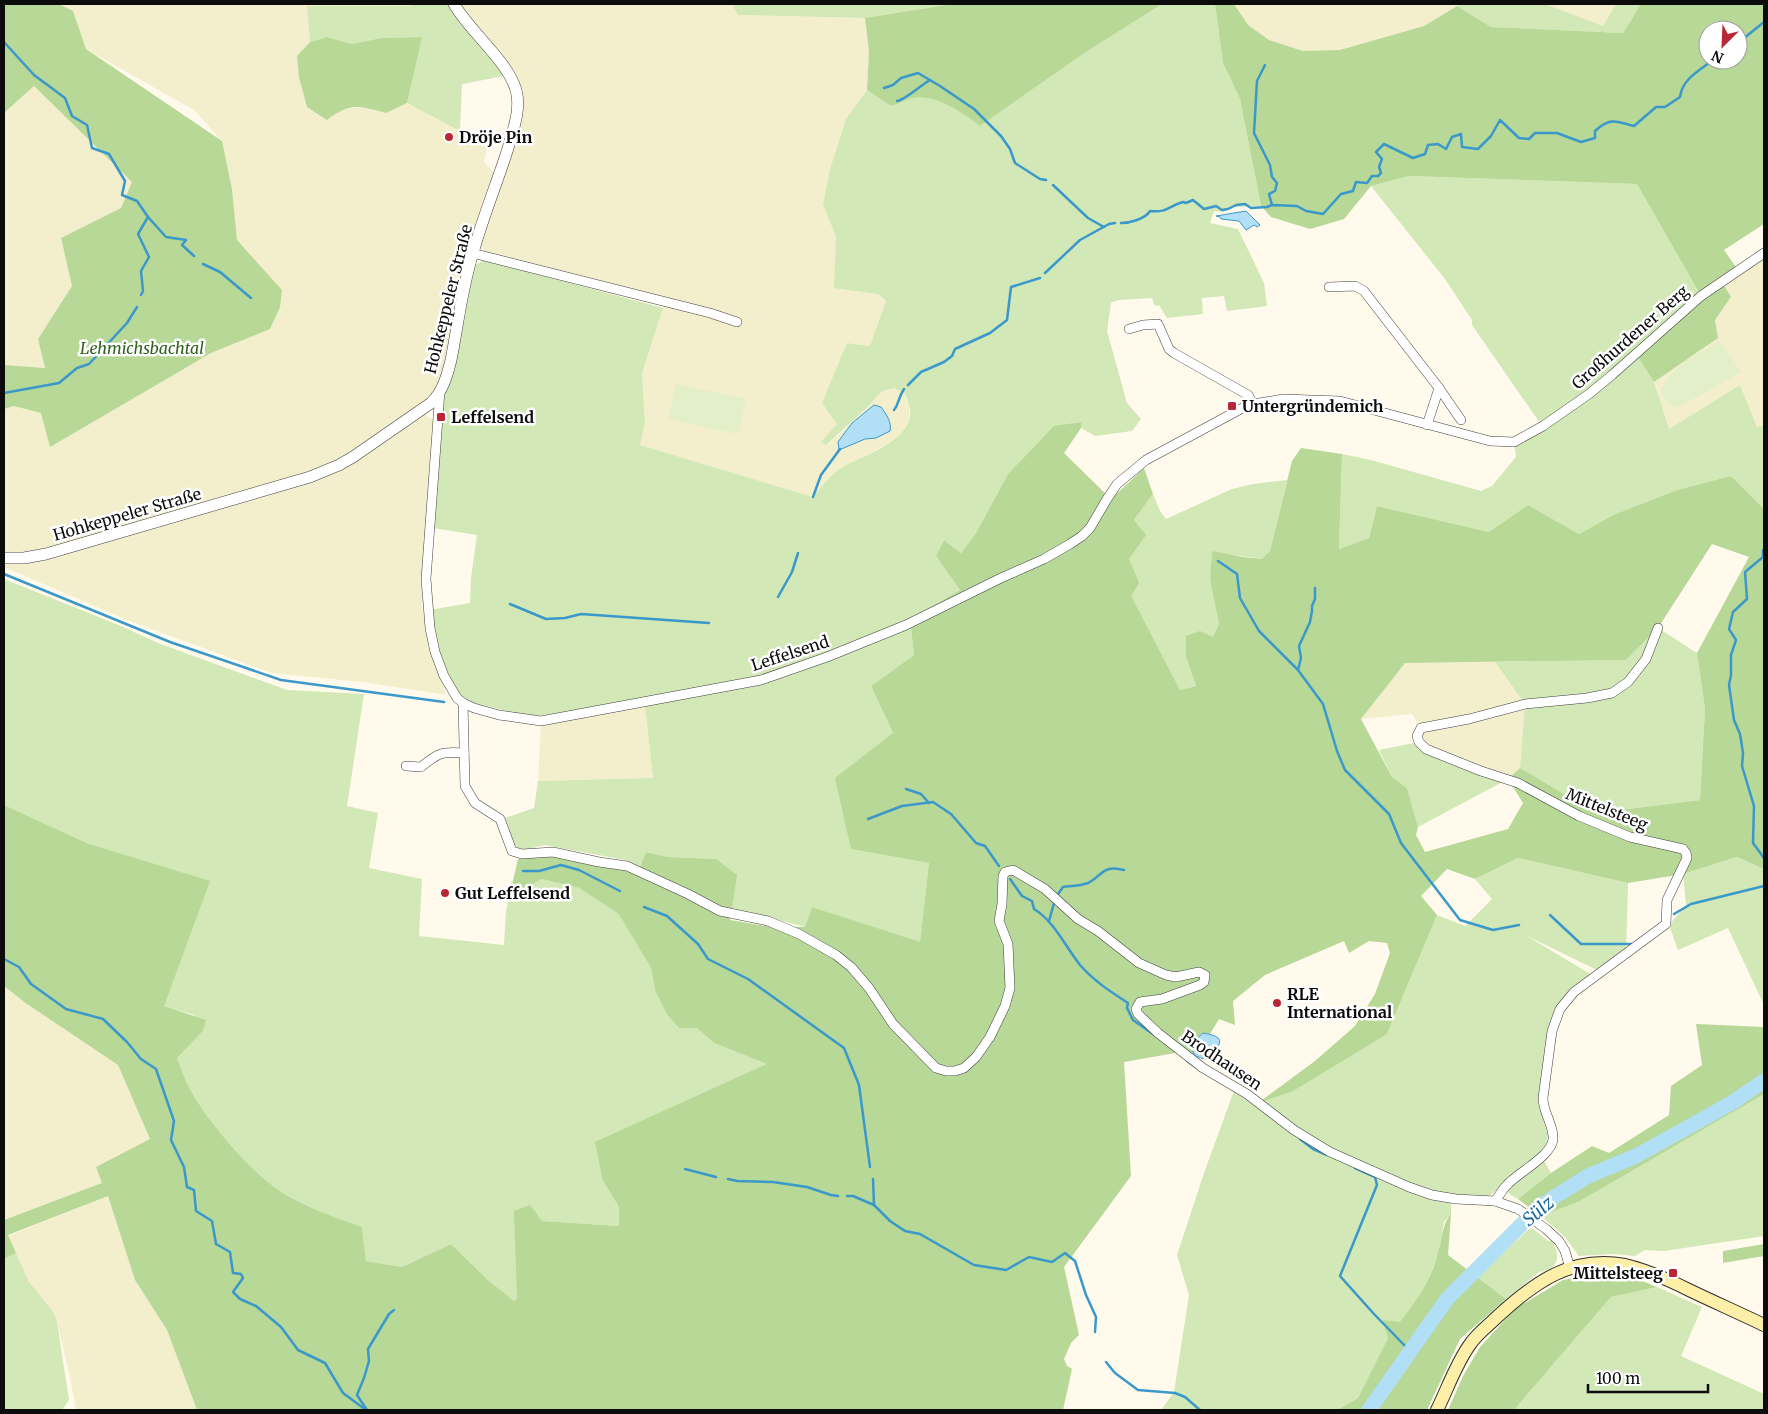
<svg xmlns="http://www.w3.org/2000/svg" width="1768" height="1414" viewBox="0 0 1768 1414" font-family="Merriweather,serif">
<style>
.farmland{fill:#f3eecc}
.green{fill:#d2e8b6}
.forest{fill:#b7d896;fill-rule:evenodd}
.pitch{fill:#e3efc8}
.water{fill:#b1dff5;stroke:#3a98ca}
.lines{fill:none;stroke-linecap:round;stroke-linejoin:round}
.stream{stroke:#3a98ca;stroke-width:2.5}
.river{stroke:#b1dff5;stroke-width:15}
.minor-casing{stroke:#3f3f3f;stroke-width:10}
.tertiary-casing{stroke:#3f3f3f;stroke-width:12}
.secondary-casing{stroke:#2e2e2e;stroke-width:14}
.minor{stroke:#fff;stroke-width:9}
.tertiary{stroke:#fff;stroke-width:11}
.secondary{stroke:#fdefa7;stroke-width:12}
.poi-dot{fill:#b92736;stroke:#fff;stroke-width:2}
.labels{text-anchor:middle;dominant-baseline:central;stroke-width:5;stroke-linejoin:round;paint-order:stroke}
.poi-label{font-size:16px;font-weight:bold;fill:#0c0c0c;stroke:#fff;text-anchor:start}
.street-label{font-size:16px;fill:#0c0c0c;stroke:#fff}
.park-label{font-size:16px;font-style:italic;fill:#30621e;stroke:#fff}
.water-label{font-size:18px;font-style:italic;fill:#18689b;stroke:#fff}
</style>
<rect width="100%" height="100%" fill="#fffaeb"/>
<g class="farmland">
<polygon points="59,4 410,4 410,6 307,6 310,42 297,56 343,109 362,107 386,113 407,103 460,131 487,147 484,162 496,175 468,251 443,377 436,390 426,401 333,465 47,551 4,554 4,409 14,406 41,413 117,407 211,353 237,343 282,290 237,240 232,189 222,141 194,110 86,49 73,11"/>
<polygon points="459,4 732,4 738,15 865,18 869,51 867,90 846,119 830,169 823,204 836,237 835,287 878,294 886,301 870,346 847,343 837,424 827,445 868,408 882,391 894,388 905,393 909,406 909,419 903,431 894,440 836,472 813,497 640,445 645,423 642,373 666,298 484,252 479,244 521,92"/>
<polygon points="1234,4 1460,4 1424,26 1340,50 1303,51 1269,40 1248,25"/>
<polygon points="1545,4 1616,4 1603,26"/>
<polygon points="34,86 133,182 121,208 61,238 72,286 38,339 45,368 4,365 4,113"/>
<polygon points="1764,257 1764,425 1757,427 1740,385 1669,429 1654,382 1718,338 1715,320 1731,297 1721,282"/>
<polygon points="423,414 433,419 425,529 422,608 431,651 446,695 362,682 272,673 127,620 4,567 4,564 42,561 184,517 314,481 339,471 355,462"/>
<polygon points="1495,662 1525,704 1520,768 1508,779 1422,746 1421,728 1412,714 1361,719 1405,663"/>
<polygon points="645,706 653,778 538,781 541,725"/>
<polygon points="4,986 27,1004 118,1065 150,1139 96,1167 103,1183 4,1220"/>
<polygon points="108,1196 135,1280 167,1330 197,1410 76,1410 70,1377 57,1322 29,1282 8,1236"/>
</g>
<g class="green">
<polygon points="413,4 451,4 504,76 462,84 460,131 407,103 421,37 381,38 352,44 327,37 310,42 307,6 410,6"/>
<polygon points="732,4 952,4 865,18 738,15"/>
<path d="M1162,4H1215L1223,63L1240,99L1261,206L1235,207L1223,212L1214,211L1210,223L1238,229L1264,283L1267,306L1227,311L1224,296L1202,298L1203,314L1167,318L1159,305L1155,306L1152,298L1118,300L1111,303L1107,331L1127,403L1141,419L1132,431L1095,436L1081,428L1082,422L1054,427L1008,474L976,533L961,553L944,540L936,556L960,590L910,619L825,654L759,676L577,710L546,715L526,716L467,701L458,694L449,675L440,651L430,610L470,603L471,578L477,535L433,528L444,398L458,354L474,266L484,260L663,308L642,373L645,423L640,445L813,497C820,489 828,478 837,471C858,456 900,447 909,420C912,411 908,402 905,393L894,388L882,391L868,407L826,445L821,442L837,424L822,403L847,343L870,346L886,301L878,294L834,288L836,237L823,204L830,169L846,119L867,90L891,106C898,104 906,100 913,98C937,94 962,113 980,126L1086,52Z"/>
<polygon points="1460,4 1545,4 1603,26 1616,4 1641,4 1623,33 1491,27 1457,6"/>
<polygon points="1409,176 1637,184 1701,296 1636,354 1654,382 1669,429 1740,385 1757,427 1764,425 1764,509 1731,476 1677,490 1613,515 1579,534 1528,505 1489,532 1377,506 1369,538 1339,549 1342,454 1371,460 1481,491 1492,486 1516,457 1514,442 1542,426 1472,325 1472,320 1445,279 1371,186"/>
<polygon points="1287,480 1270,551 1262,559 1212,552 1210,580 1219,624 1213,638 1186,657 1196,686 1180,690 1130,596 1129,559 1145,535 1134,520 1153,494 1160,511 1166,519 1232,489 1253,484"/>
<path d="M4,579L121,626L158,643L287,690L364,694L347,806L378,813L369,868L422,879L419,936L504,945L506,911L509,897L542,879L579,888L620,914L651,968L655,990L714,1043L768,1064L680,1104L603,1181L619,1207V1226L542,1221L517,1300L513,1301L489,1281L451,1244L402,1267L366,1261L362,1227C337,1218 311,1209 288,1196C256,1179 205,1119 189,1087C184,1078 181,1068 177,1058L203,1031L194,1015L164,1006L89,844L4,805Z"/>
<polygon points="911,628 914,655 871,686 893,733 851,849 929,863 920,943 812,907 805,927 768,917 731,911 716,859 668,857 646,852 639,867 625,860 545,845 525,850 517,847 513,842 505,818 534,808 538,781 653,778 645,706 763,684 829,661"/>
<polygon points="1658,628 1697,653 1705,709 1700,800 1596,813 1520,768 1525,704 1495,662 1626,660"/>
<polygon points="1419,742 1508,779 1418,827 1407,788 1392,777 1379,750"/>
<polygon points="1737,857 1764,869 1764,1005 1728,928 1678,950 1669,925 1686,905 1683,874"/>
<polygon points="1518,858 1628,883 1626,953 1599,971 1527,936 1592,975 1558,1007 1539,1105 1548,1135 1546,1144 1541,1152 1488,1197 1451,1195 1451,1213 1444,1222 1438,1255 1424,1291 1388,1338 1358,1398 1337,1410 1161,1410 1174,1392 1189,1295 1177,1255 1204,1173 1235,1088 1258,1103 1387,1034 1437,915 1465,926 1492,899 1475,879"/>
<polygon points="1764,1088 1764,1236 1664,1251 1645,1250 1635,1256 1614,1254 1579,1256 1565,1237 1541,1216 1578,1202"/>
<polygon points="1543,1159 1551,1173 1518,1199 1508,1193 1509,1186"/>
<path d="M1531,1227L1548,1241H1552C1561,1256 1559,1269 1539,1272L1506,1299L1477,1277Z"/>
<polygon points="16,1253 29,1282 53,1312 57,1322 69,1400 62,1410 4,1410 4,1259"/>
<polygon points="1657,1287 1702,1307 1681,1356 1764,1394 1764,1410 1514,1410 1611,1297"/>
</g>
<g class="forest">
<polygon points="4,4 59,4 73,11 86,49 222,141 232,189 237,240 282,290 280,307 270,329 211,353 50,447 41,413 14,406 4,409 4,365 45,368 38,339 72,286 61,238 121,208 132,182 34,86 4,113"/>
<path d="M952,4H1162L1086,52L980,126C962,113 937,94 913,98C906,100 898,104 891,106L867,90L869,51L865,18Z"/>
<path d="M1215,4H1234L1248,25L1269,40L1303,51L1340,50L1424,26L1457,6L1491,27L1623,33L1641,4H1764V224L1724,250L1738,270L1722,282L1731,297L1715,320L1718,338L1654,382L1636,354L1701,296L1637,184L1409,176L1371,186L1344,219L1310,229L1271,217L1261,206L1240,99L1223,63ZM1708,30H1738V60H1708Z"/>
<path d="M327,37L352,44L381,38L422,37L407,103L386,113C358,106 351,102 327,120L307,107L299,77L297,56L310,42Z"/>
<path d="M1082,422L1081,428L1064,453L1111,499L1144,468L1153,494L1134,520L1146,535L1129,559L1139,583L1131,596L1180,690L1196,686L1186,657V636L1200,631L1213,637L1219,624L1210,580L1212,551L1243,557L1262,559L1270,551L1292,461L1301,448L1342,454L1339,549L1369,538L1377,506L1489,532L1528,505L1579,534L1613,515L1677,490L1731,476L1764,509V869L1737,857L1683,874L1628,883L1518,858L1475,879L1447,869L1421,896L1437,915L1387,1034L1293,1091L1258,1103L1315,1061L1355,1026L1375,994L1390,953L1387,943L1369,941L1349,953L1344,941L1265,975L1233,1001L1235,1025L1219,1019L1210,1034L1203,1033L1196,1039L1192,1045L1194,1053L1191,1055L1181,1052L1124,1062L1131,1176L1064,1267L1079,1335L1071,1343L1064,1359L1067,1366L1072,1369L1063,1410H197L167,1330L135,1280L108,1196L8,1235L16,1253L4,1259V1220L102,1183L96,1167L150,1139L118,1065L27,1004L4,986V805L89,844L210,881L164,1006L206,1020L203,1031L177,1058C181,1068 184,1078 189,1087C205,1119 256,1179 288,1196C311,1209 337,1218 362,1227L366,1261L402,1267L451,1244L489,1281L514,1301L517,1299L514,1211L530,1205L542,1221L619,1226V1207L603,1181L595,1142L767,1064L714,1043L697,1028H679L667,1014L655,990L651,968L619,914L579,888L542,879L509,897L518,859L535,855L553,854L626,869L636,875L646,852L668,857L716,859L737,875L730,920L766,926L805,927L812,907L920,942L929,863L851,849L835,778L893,733L871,686L914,655L910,619L960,590L936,556L944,540L961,553L976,533L1008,474L1054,426ZM1712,544L1749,557L1697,653L1705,709L1700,800L1596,813L1520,768L1508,779L1523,803L1508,829L1425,852L1416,835L1418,827L1407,788L1392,777L1361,719L1405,663L1626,660L1658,628Z"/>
<polygon points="1696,1024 1764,1027 1764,1094 1578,1202 1541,1216 1518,1199 1551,1173 1592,1146 1609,1153 1669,1115 1671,1086 1702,1065"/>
<path d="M1451,1213L1448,1255L1506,1299L1460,1339L1427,1410H1337L1358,1398L1388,1338L1383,1320L1400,1322C1417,1300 1431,1281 1438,1253C1442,1239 1442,1225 1451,1213Z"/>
<polygon points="1764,1244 1764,1256 1723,1263 1723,1251"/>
<polygon points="1598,1274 1635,1278 1657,1287 1611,1297 1514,1410 1448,1410 1463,1376 1480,1347 1515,1309 1563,1280"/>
</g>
<g class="pitch">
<path d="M1720,341L1741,372L1688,402L1675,407L1667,403L1661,391C1669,367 1699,354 1720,341Z"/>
<polygon points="675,384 746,399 738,434 669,419"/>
</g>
<g class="water">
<polygon points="1246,211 1260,225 1257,227 1254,225 1246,230 1239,221 1221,219 1220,217 1216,216"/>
<path d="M874,405L881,407C886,414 892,422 890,431L876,438L865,439L839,450L838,442L852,423Z"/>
<path d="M1203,1033C1229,1037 1220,1045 1207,1059C1186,1057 1191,1043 1203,1033Z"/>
</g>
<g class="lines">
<g class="stream">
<polyline points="4,42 34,75 65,98 72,116 87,125 92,148 109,154 125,181 122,195 137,201 148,217 138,234 149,257 141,271 143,291 141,295"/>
<polyline points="1738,43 1764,22"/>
<polyline points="1265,65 1257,81 1254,133 1270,165 1272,177 1277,183 1275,191 1269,194 1272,205"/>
<polyline points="884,88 893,85 901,78 918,73 940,86 974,109 1001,136 1010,149 1015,163 1040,179 1046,180"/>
<path d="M897,101C905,100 921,85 930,80"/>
<polyline points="1053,185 1088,218 1104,227"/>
<polyline points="148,217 166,237 186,240 182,245 194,256"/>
<path d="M1121,223C1130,223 1145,219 1150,211C1168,213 1168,206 1183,202L1186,203L1193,200L1204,209L1216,206L1222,210L1228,209L1236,205L1245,204L1251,208L1267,207L1272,205L1297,206L1306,211L1323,214L1341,194L1353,191L1356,182L1367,183L1372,176H1378L1381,173L1379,167L1382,159L1376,152L1384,144L1413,158L1425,154L1428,145L1438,144L1446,149L1452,137L1461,134L1462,147L1478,149L1491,136L1500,120L1519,138L1529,139L1535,133H1557L1581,142L1595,138V131C1610,117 1616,121 1634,126L1656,107H1665L1680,97C1682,79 1700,70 1713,60"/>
<polyline points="203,264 220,272 251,298"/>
<polyline points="1045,273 1080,240 1109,224 1115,223"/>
<polyline points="908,385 921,372 944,362 952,356 955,349 990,333 1007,320 1011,287 1040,278"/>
<polyline points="4,393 59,383 77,368 89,364 127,323 137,307"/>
<path d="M894,410C899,404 898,398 904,389"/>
<polyline points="813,497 821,475 840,449"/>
<polyline points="1763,550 1763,557 1745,572 1747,599 1733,612 1729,629 1736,640 1731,655 1731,675 1729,685 1734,720 1740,734 1743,753 1742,766 1754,806 1753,843 1764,858"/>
<polyline points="1218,561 1237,574 1240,598 1259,631 1298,670 1323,704 1337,751 1345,770 1389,814 1401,843 1460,920 1493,930 1519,925"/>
<polyline points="4,574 170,642 281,680 444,702"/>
<polyline points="778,597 792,572 798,553"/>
<polyline points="510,604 546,619 565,618 581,614 709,623"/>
<polyline points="1298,670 1301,658 1299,646 1310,622 1312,611 1312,606 1315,599 1315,588"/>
<polyline points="906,789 921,794 929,803"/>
<polyline points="868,819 902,806 933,802 951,814 976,843 985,846 999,866"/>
<polyline points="523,871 539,871 561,865 579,870 620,891"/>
<path d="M1010,879L1022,896L1032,901L1034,909C1054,921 1065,946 1080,965C1094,981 1111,992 1128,1003L1127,1008L1133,1020L1153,1034"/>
<path d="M1058,894L1063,887C1071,886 1080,886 1088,883C1102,876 1103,864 1124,870"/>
<polyline points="644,907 667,916 698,944 708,959 748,979 844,1048 859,1085 870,1167"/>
<polyline points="1674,914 1691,904 1764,886"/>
<polyline points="1550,915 1581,944 1632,944"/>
<polyline points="1049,921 1054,903"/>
<polyline points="4,959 19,967 31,984 66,1009 103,1019 127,1042 141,1059 156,1069 174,1121 171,1140 184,1167 187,1187 194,1190 196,1211 212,1221 216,1244 230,1252 233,1273 241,1274 243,1278 233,1292 240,1299 256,1306 281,1327 298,1350 325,1363 343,1393 366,1410"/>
<polyline points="1187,1061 1197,1068"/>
<polyline points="1300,1139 1313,1149 1327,1155"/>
<polyline points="1355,1168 1375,1177 1377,1185 1340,1276 1374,1314 1410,1351"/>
<polyline points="685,1169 716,1177"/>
<polyline points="728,1179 737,1181 773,1182 807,1187 831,1195 838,1196"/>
<polyline points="873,1179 874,1205 890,1221 905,1231 920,1234 974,1265 1006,1270 1029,1257 1052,1262 1065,1253 1075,1261 1086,1295 1096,1317 1095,1332"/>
<polyline points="847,1196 853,1196 874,1205"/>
<polyline points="1106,1362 1115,1373 1138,1390 1175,1393 1185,1397 1200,1410"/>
<polyline points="367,1410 357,1395 364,1378 369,1361 368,1349 389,1314 394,1310"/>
</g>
<polyline class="river" points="1369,1410 1447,1299 1540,1206 1588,1176 1636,1156 1685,1129 1733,1102 1764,1081"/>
<g class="minor-casing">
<g id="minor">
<polyline points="472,253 710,313 737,322"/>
<polyline points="1329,287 1355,286 1364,291 1439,388 1427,425"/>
<polyline points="1129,329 1143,325 1158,324 1169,349 1174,353 1248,395 1253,404"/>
<polyline points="1439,388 1461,420"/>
<polyline points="440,391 426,579 430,628 435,652 444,676 457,698 463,703 474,708 499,715 541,721 761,680 827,657 906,625 1001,578 1044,559 1070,544 1082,536 1090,528 1107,499 1117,484 1146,460 1248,405 1283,399 1340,401 1490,441 1514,442 1543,426 1589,394 1612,375 1701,296 1764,253"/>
<polyline points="463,703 465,786 475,803 500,819 512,851 522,854 553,852 599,862 627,866 688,894 720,911 768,921 799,934 836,955 851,967 869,988 893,1024 936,1068 946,1071 955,1071 964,1068 976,1057 990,1037 1005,1006 1010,988 1008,944 999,921 1002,904 1003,876 1005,872 1013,870 1045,889 1078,919 1098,931 1139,963 1166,975 1176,977 1199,972 1205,975 1204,982 1200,985 1162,999 1140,1002 1136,1009 1138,1014 1158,1033 1203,1068 1247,1094 1294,1130 1330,1152 1409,1187 1432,1195 1456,1199 1495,1201 1518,1209 1546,1229 1559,1241 1565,1251 1570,1268"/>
<path d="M406,766L421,767C438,753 442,751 464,753"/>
<path d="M1495,1201C1499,1196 1502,1190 1506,1186C1517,1173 1552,1156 1553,1139C1554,1125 1543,1113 1543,1098L1552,1031L1560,1009L1574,992L1666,924L1667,900L1687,858L1686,853L1683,849L1630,837L1579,816L1518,783L1481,771L1426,749L1419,742L1417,736L1421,728L1469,719L1525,704L1587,698L1612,693L1628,682L1646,659L1658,628"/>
</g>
</g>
<g class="tertiary-casing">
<path id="tertiary" d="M4,558H24L46,554L310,477L339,465L353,457L431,403C443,391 447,376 451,360C458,325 462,287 473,253C483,216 498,181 509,145C514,127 521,108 516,90C507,60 470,32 454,4"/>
</g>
<g class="secondary-casing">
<path id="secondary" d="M1437,1410C1448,1388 1456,1363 1471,1343C1478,1333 1489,1325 1498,1316C1535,1282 1572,1255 1625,1265C1647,1270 1669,1280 1689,1290C1714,1302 1739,1313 1764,1325"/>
</g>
<use href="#minor" class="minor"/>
<use href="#tertiary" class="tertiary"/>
<use href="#secondary" class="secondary"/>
</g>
<g class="poi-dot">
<circle cx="449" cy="137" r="5"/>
<rect x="1227" y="401" width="10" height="10" rx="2.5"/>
<rect x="436" y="412" width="10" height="10" rx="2.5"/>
<circle cx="445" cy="893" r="5"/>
<circle cx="1277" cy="1003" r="5"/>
<rect x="1668" y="1268" width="10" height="10" rx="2.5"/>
</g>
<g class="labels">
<g class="poi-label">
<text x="459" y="137">Dröje Pin</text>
<text x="1242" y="406">Untergründemich</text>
<text x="451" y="417">Leffelsend</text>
<text x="455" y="893">Gut Leffelsend</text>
<text x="1287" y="994">RLE<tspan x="1287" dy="18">International</tspan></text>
<text x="1663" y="1273" text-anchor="end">Mittelsteeg</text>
</g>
<g class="street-label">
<text transform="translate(448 299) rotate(-76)">Hohkeppeler Straße</text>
<text transform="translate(1630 337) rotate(-41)">Großhurdener Berg</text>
<text transform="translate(127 514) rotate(-16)">Hohkeppeler Straße</text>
<text transform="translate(790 653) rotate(-18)">Leffelsend</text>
<text transform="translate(1607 809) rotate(22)">Mittelsteeg</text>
<text transform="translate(1222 1060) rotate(34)">Brodhausen</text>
</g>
<g class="park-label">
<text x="142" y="348">Lehmichsbachtal</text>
</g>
<g class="water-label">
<text transform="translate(1538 1211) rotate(-40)">Sülz</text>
</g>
</g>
<rect width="1768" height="1414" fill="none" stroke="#0c0c0c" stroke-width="10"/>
<g transform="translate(1723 45) rotate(204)"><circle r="24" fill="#ffffff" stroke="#9e9e9e"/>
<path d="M0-4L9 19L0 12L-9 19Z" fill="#b92736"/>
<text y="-8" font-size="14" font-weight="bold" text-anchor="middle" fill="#0c0c0c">N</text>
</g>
<path d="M1588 1384v8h120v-8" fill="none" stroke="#0c0c0c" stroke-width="2.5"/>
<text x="1596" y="1384" font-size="15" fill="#0c0c0c" stroke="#ffffff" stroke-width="4" paint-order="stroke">100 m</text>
</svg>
